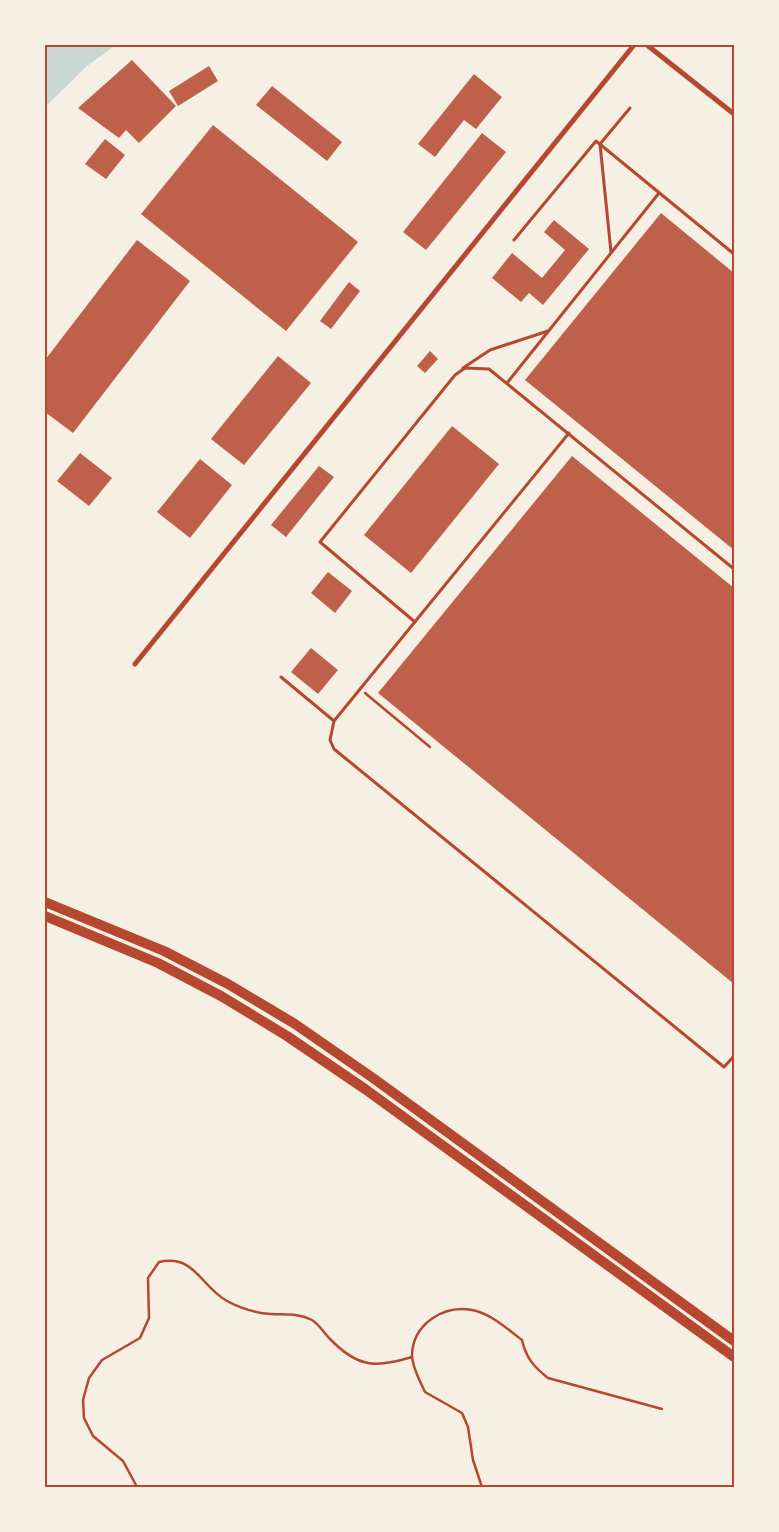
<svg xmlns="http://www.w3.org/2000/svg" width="779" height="1532" viewBox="0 0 779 1532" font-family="Figtree,sans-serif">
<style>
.water{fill:#c9d6d2}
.building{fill:#bf614a}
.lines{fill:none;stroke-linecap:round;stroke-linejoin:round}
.path{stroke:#b5482f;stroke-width:2.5}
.service{stroke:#b5482f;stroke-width:3}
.minor{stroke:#b5482f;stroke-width:5}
.secondary{stroke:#b5482f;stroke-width:10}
.neatline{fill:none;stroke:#b5482f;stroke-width:2}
</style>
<rect width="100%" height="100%" fill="#f6efe4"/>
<polygon class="water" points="45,45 116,45 87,66 45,107"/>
<g class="building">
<polygon points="132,60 176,106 139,143 126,130 119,138 78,108"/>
<polygon points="209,66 218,81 178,106 169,91"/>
<polygon points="474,74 502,97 476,129 464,120 435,157 418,144"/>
<polygon points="272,86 342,142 327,161 256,105"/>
<polygon points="213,125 358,242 286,331 141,214"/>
<polygon points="482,133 506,152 426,250 403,232"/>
<polygon points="105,139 125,155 106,179 85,164"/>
<polygon points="661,213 734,273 734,550 525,380"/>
<polygon points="554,220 589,249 543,305 529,293 521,302 492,278 512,253 542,278 565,250 544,232"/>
<polygon points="137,240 190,281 73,433 45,412 45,360"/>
<polygon points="349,282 360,291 331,329 320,321"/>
<polygon points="430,351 438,359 425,373 417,366"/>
<polygon points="278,356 311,383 244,465 211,439"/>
<polygon points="452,426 499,464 411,573 364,535"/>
<polygon points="80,453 112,478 89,506 57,481"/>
<polygon points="572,456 734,588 734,984 378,693"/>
<polygon points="200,459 232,485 190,538 157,512"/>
<polygon points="319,466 334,477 286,537 271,525"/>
<polygon points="328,572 352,591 335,613 311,593"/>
<polygon points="311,648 338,670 318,694 291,672"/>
</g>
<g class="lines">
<g class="path">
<polyline points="365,693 430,747"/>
<path d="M137,1487L123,1461L93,1436L84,1418L83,1400L89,1378L102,1360L140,1338L149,1318L148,1278L159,1262C195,1254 200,1286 227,1301C240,1308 256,1313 271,1314C286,1315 298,1313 312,1320C319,1324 324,1333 330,1339C358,1368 376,1368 412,1357"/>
<path d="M482,1487L473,1460L468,1427L462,1413L425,1392C420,1381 412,1367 412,1355C413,1324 443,1305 472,1310C492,1314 507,1329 522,1340C526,1358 534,1367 548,1378L662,1409"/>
</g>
<g class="service">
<polyline points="514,240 596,141 734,254"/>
<polyline points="611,252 600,144 630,108"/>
<polyline points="463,368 490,350 548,331"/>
<polyline points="507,383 659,193"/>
<polyline points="569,433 334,721 330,740 334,749 724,1067 734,1056"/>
<polyline points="415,622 320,542 455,375 465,368 489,369 734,569"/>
<polyline points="281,677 334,721"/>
</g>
<g class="minor">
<polyline points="647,45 734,114"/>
<polyline points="135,664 634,45"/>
</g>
<g class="secondary">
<polyline points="45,902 164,951 228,984 295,1024 373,1078 734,1341"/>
<polyline points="45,916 158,963 221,996 287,1036 365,1089 734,1357"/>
</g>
</g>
<rect width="779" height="1532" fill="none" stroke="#f6efe4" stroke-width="92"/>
<rect x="46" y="46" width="687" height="1440" class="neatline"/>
</svg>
